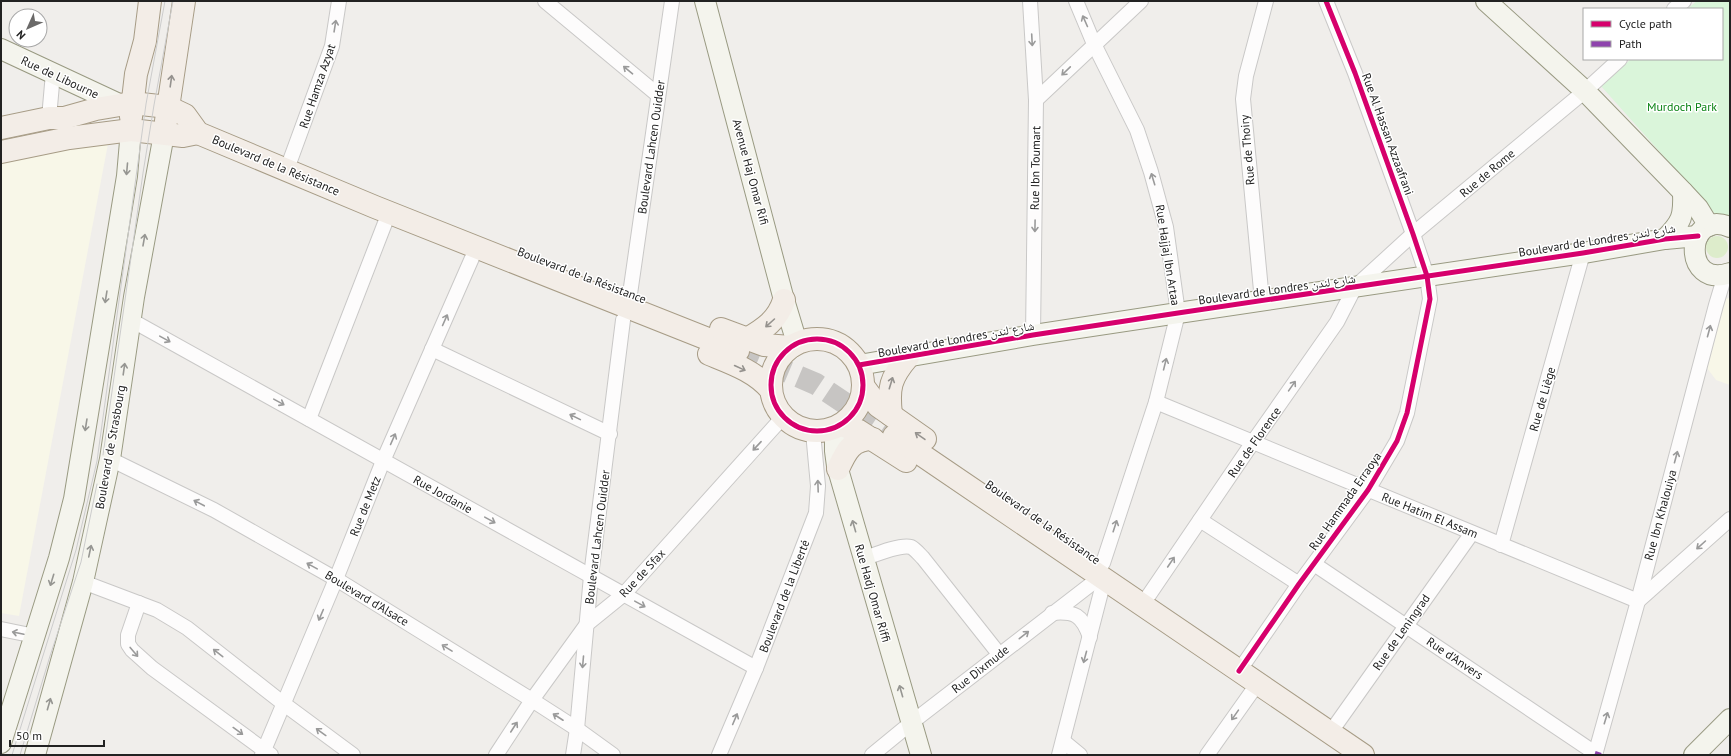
<svg xmlns="http://www.w3.org/2000/svg" width="1731" height="756" viewBox="0 0 1731 756" font-family="'PT Sans','Noto Naskh Arabic',sans-serif">
<style>
.education{fill:#f8f7e8}
.grass{fill:#ddeccb}
.park{fill:#daf5da}
.lines{fill:none;stroke-linecap:round;stroke-linejoin:round}
.primary-tunnel{stroke:#c7c5c3;stroke-width:22;stroke-dasharray:22 11;stroke-linecap:butt}
.street-casing{stroke:#c9c8c7;stroke-width:16}
.secondary-casing{stroke:#999a82;stroke-width:22}
.primary-casing{stroke:#a79c86;stroke-width:24}
.street{stroke:#fdfcfc;stroke-width:14}
.secondary{stroke:#f4f4ed;stroke-width:20}
.primary{stroke:#f3ede7;stroke-width:22}
.tram{stroke:#ccc;stroke-width:1}
.quiet{stroke:#8e44ad;stroke-width:4;stroke-dasharray:8 4;stroke-linecap:butt}
.cycleway-casing{stroke:#fff;stroke-width:8}
.cycleway{stroke:#d6006c;stroke-width:5}
.oneway{stroke:#9a9a9a}
.oneway2{stroke:#95928e}
.oneway3{stroke:#969692}
.labels{text-anchor:middle;dominant-baseline:central;stroke-width:3;stroke-linejoin:round;paint-order:stroke}
.street-label{font-size:12px;fill:#222;stroke:#fff}
.park-label{font-size:12px;fill:#0c8416;stroke:#fff}
</style>
<rect width="100%" height="100%" fill="#f0eeeb"/>
<g class="education">
<polygon points="110,133 19,616 1,613 1,159"/>
<polygon points="1730,297 1730,385 1716,380 1707,368 1726,299"/>
</g>
<circle class="grass" cx="1717" cy="247" r="11"/>
<polygon class="park" points="1697,1 1730,1 1730,218 1718,217 1601,86 1631,59 1722,59 1722,9 1687,9"/>
<g class="lines">
<polyline class="primary-tunnel" points="738,351 816,384 894,436"/>
<g class="street-casing">
<g id="street">
<polyline points="545,1 658,95"/>
<polyline points="1030,1 1036,100 1033,335"/>
<polyline points="1076,1 1094,44 1137,130 1151,172 1166,227 1178,313 1156,402 1103,563"/>
<polyline points="1674,9 1684,1"/>
<polyline points="1036,100 1141,1"/>
<polyline points="49,118 53,73"/>
<polyline points="287,169 332,46 339,1"/>
<polyline points="630,294 672,1"/>
<polyline points="1262,301 1243,99 1246,76 1266,1"/>
<polyline points="131,320 756,668"/>
<polyline points="432,349 610,434"/>
<polyline points="1156,402 1638,601 1730,519"/>
<polyline points="309,419 385,223"/>
<polyline points="110,459 214,510 336,579 532,700 577,729 613,755"/>
<polyline points="1200,520 1299,584"/>
<polyline points="1501,545 1583,253"/>
<path d="M863,559C874,555 900,544 911,547C915,549 919,554 923,558L999,654"/>
<polyline points="1314,564 1595,753"/>
<polyline points="83,582 157,610 187,628 284,704 353,755"/>
<polyline points="1149,595 1253,442 1337,322 1355,287 1413,234 1585,91 1620,59"/>
<polyline points="139,603 128,635 128,644 132,650 152,668 271,755"/>
<path d="M1052,613C1075,611 1082,615 1090,637"/>
<polyline points="1,629 35,636"/>
<polyline points="1239,671 1299,584 1368,490 1397,441 1407,413 1430,299 1427,276 1413,234 1355,73 1326,1"/>
<polyline points="1330,733 1472,533"/>
<polyline points="1063,741 1080,755"/>
<polyline points="262,755 336,579 383,461 472,258"/>
<polyline points="496,755 532,700 587,624 624,594 783,417"/>
<polyline points="573,755 577,729 591,576 623,320"/>
<polyline points="719,755 756,668 816,513 818,486 813,432"/>
<polyline points="872,755 911,723 1090,585"/>
<polyline points="1059,755 1101,592"/>
<polyline points="1207,755 1258,683"/>
<polyline points="1595,755 1638,601 1716,305 1725,275"/>
</g>
</g>
<g class="secondary-casing">
<g id="secondary">
<polyline points="705,1 784,300 797,343"/>
<polyline points="1486,1 1585,91 1683,192 1698,208 1709,226"/>
<polyline points="1,49 119,104"/>
<path d="M1730,227C1684,208 1682,290 1730,273"/>
<path d="M1665,239C1682,222 1684,216 1683,192"/>
<polyline points="859,365 1033,335 1178,313 1583,253 1665,239 1698,236"/>
<polyline points="835,428 835,451 837,466 921,755"/>
<polyline points="1,743 59,558 74,499 127,176 131,130"/>
<polyline points="35,755 83,582 110,459 134,297 164,134"/>
<polyline points="1694,755 1730,719"/>
</g>
</g>
<g class="primary-casing">
<g id="primary">
<polyline points="131,117 136,74 145,41 150,1"/>
<polyline points="166,121 184,1"/>
<polyline points="1,128 49,118 64,118 96,109 132,103 168,107 185,115 198,133 375,207 738,351"/>
<polyline points="1,152 69,138 131,130 183,136 198,133"/>
<polyline points="721,329 764,345 791,347"/>
<circle cx="817" cy="385" r="46"/>
<path d="M747,339C764,329 778,320 784,300"/>
<path d="M709,354C731,363 755,371 771,390"/>
<polyline points="864,387 878,406 925,439"/>
<path d="M891,415C888,388 890,378 908,357"/>
<polyline points="841,425 859,431 906,461"/>
<polyline points="894,436 1363,755"/>
<path d="M838,469C846,451 852,439 873,439"/>
</g>
</g>
<use href="#street" class="street"/>
<use href="#secondary" class="secondary"/>
<use href="#primary" class="primary"/>
<g class="tram">
<polyline points="103,455 143,173 154,105 173,1"/>
<polyline points="12,755 76,550 97,461 146,104 165,1"/>
<polyline points="20,755 50,656 81,562 97,484"/>
</g>
<polyline class="quiet" points="1595,753 1601,755"/>
<g class="cycleway-casing">
<g id="cycleway">
<circle cx="817" cy="385" r="46"/>
<polyline points="859,365 1033,335 1178,313 1583,253 1665,239 1698,236"/>
<polyline points="1239,671 1299,584 1368,490 1397,441 1407,413 1430,299 1427,276 1413,234 1355,73 1326,1"/>
</g>
</g>
<use href="#cycleway" class="cycleway"/>
</g>
<defs><path id="oneway-shaft" d="M-6 0H5M1.5-3L5.5 0L1.5 3" fill="none" stroke-width="1.6" stroke-linecap="round" stroke-linejoin="round"/></defs>
<g class="oneway">
<use href="#oneway-shaft" transform="translate(1085 21) rotate(-114)"/>
<use href="#oneway-shaft" transform="translate(335 26) rotate(-81)"/>
<use href="#oneway-shaft" transform="translate(1032 40) rotate(87)"/>
<use href="#oneway-shaft" transform="translate(628 70) rotate(-140)"/>
<use href="#oneway-shaft" transform="translate(1066 71) rotate(136)"/>
<use href="#oneway-shaft" transform="translate(1153 179) rotate(-107)"/>
<use href="#oneway-shaft" transform="translate(1035 226) rotate(91)"/>
<use href="#oneway-shaft" transform="translate(445 320) rotate(-66)"/>
<use href="#oneway-shaft" transform="translate(1709 331) rotate(-75)"/>
<use href="#oneway-shaft" transform="translate(165 339) rotate(29)"/>
<use href="#oneway-shaft" transform="translate(1165 364) rotate(-76)"/>
<use href="#oneway-shaft" transform="translate(1292 386) rotate(-55)"/>
<use href="#oneway-shaft" transform="translate(279 402) rotate(29)"/>
<use href="#oneway-shaft" transform="translate(575 417) rotate(-154)"/>
<use href="#oneway-shaft" transform="translate(393 439) rotate(-66)"/>
<use href="#oneway-shaft" transform="translate(757 446) rotate(133)"/>
<use href="#oneway-shaft" transform="translate(1676 457) rotate(-75)"/>
<use href="#oneway-shaft" transform="translate(818 486) rotate(-92)"/>
<use href="#oneway-shaft" transform="translate(199 503) rotate(-152)"/>
<use href="#oneway-shaft" transform="translate(490 520) rotate(29)"/>
<use href="#oneway-shaft" transform="translate(1115 526) rotate(-72)"/>
<use href="#oneway-shaft" transform="translate(1701 545) rotate(138)"/>
<use href="#oneway-shaft" transform="translate(1171 562) rotate(-56)"/>
<use href="#oneway-shaft" transform="translate(312 566) rotate(-151)"/>
<use href="#oneway-shaft" transform="translate(640 604) rotate(29)"/>
<use href="#oneway-shaft" transform="translate(321 615) rotate(113)"/>
<use href="#oneway-shaft" transform="translate(18 633) rotate(-168)"/>
<use href="#oneway-shaft" transform="translate(1024 635) rotate(-38)"/>
<use href="#oneway-shaft" transform="translate(447 648) rotate(-148)"/>
<use href="#oneway-shaft" transform="translate(134 652) rotate(50)"/>
<use href="#oneway-shaft" transform="translate(218 653) rotate(-142)"/>
<use href="#oneway-shaft" transform="translate(1085 657) rotate(105)"/>
<use href="#oneway-shaft" transform="translate(583 662) rotate(95)"/>
<use href="#oneway-shaft" transform="translate(1235 715) rotate(125)"/>
<use href="#oneway-shaft" transform="translate(558 717) rotate(-147)"/>
<use href="#oneway-shaft" transform="translate(1606 718) rotate(-73)"/>
<use href="#oneway-shaft" transform="translate(735 719) rotate(-67)"/>
<use href="#oneway-shaft" transform="translate(514 727) rotate(-57)"/>
<use href="#oneway-shaft" transform="translate(238 731) rotate(36)"/>
<use href="#oneway-shaft" transform="translate(321 732) rotate(-144)"/>
</g>
<g class="oneway2">
<use href="#oneway-shaft" transform="translate(171 81) rotate(-82)"/>
<use href="#oneway-shaft" transform="translate(770 323) rotate(138)"/>
<use href="#oneway-shaft" transform="translate(740 368) rotate(25)"/>
<use href="#oneway-shaft" transform="translate(891 383) rotate(-73)"/>
<use href="#oneway-shaft" transform="translate(920 436) rotate(-145)"/>
</g>
<g class="oneway3">
<use href="#oneway-shaft" transform="translate(127 169) rotate(95)"/>
<use href="#oneway-shaft" transform="translate(144 240) rotate(-80)"/>
<use href="#oneway-shaft" transform="translate(106 297) rotate(99)"/>
<use href="#oneway-shaft" transform="translate(124 369) rotate(-82)"/>
<use href="#oneway-shaft" transform="translate(86 425) rotate(99)"/>
<use href="#oneway-shaft" transform="translate(854 526) rotate(-106)"/>
<use href="#oneway-shaft" transform="translate(90 551) rotate(-78)"/>
<use href="#oneway-shaft" transform="translate(52 580) rotate(107)"/>
<use href="#oneway-shaft" transform="translate(901 691) rotate(-106)"/>
<use href="#oneway-shaft" transform="translate(49 704) rotate(-74)"/>
</g>
<g class="labels">
<g class="street-label">
<text transform="translate(60 77) rotate(25)">Rue de Libourne</text>
<text transform="translate(317 86) rotate(-71)">Rue Hamza Azyat</text>
<text transform="translate(1388 134) rotate(70)">Rue Al Hassan Azzaafrani</text>
<text transform="translate(651 147) rotate(-82)">Boulevard Lahcen Ouidder</text>
<text transform="translate(1247 150) rotate(-95)">Rue de Thoiry</text>
<text transform="translate(276 165) rotate(23)">Boulevard de la Résistance</text>
<text transform="translate(1035 168) rotate(-89)">Rue Ibn Toumart</text>
<text transform="translate(751 172) rotate(75)">Avenue Haj Omar Rifi</text>
<text transform="translate(1487 173) rotate(-40)">Rue de Rome</text>
<text transform="translate(1597 240) rotate(-9)">Boulevard de Londres شارع لندن</text>
<text transform="translate(1168 255) rotate(81)">Rue Hajjaj Ibn Artaa</text>
<text transform="translate(582 275) rotate(21)">Boulevard de la Résistance</text>
<text transform="translate(1277 289) rotate(-8)">Boulevard de Londres شارع لندن</text>
<text transform="translate(956 339) rotate(-10)">Boulevard de Londres شارع لندن</text>
<text transform="translate(1542 399) rotate(-74)">Rue de Liège</text>
<text transform="translate(1254 442) rotate(-55)">Rue de Florence</text>
<text transform="translate(110 447) rotate(-80)">Boulevard de Strasbourg</text>
<text transform="translate(443 494) rotate(29)">Rue Jordanie</text>
<text transform="translate(1345 501) rotate(-55)">Rue Hammada Erraoya</text>
<text transform="translate(365 506) rotate(-68)">Rue de Metz</text>
<text transform="translate(1430 515) rotate(22)">Rue Hatim El Assam</text>
<text transform="translate(1660 515) rotate(-75)">Rue Ibn Khalouiya</text>
<text transform="translate(1043 522) rotate(35)">Boulevard de la Résistance</text>
<text transform="translate(597 537) rotate(-83)">Boulevard Lahcen Ouidder</text>
<text transform="translate(642 573) rotate(-47)">Rue de Sfax</text>
<text transform="translate(873 593) rotate(74)">Rue Hadj Omar Riffi</text>
<text transform="translate(784 596) rotate(-69)">Boulevard de la Liberté</text>
<text transform="translate(367 598) rotate(31)">Boulevard d'Alsace</text>
<text transform="translate(1401 632) rotate(-55)">Rue de Leningrad</text>
<text transform="translate(1455 658) rotate(34)">Rue d'Anvers</text>
<text transform="translate(980 669) rotate(-38)">Rue Dixmude</text>
</g>
<g class="park-label">
<text x="1682" y="106">Murdoch Park</text>
</g>
</g>
<rect width="1731" height="756" fill="none" stroke="#222222" stroke-width="4"/>
<rect x="1583" y="8" width="140" height="52" fill="#ffffff" stroke="#a7a7a7"/>
<rect x="1591" y="21" width="20" height="6" fill="#d6006c" stroke="#a7a7a7"/>
<text x="1619" y="28" font-size="12" fill="#222222">Cycle path</text>
<rect x="1591" y="41" width="20" height="6" fill="#8e44ad" stroke="#a7a7a7"/>
<text x="1619" y="48" font-size="12" fill="#222222">Path</text>
<g transform="translate(28 28) rotate(225)"><circle r="19" fill="#ffffff" stroke="#a7a7a7"/>
<path d="M0-3L7 15L0 10L-7 15Z" fill="#6a6968"/>
<text y="-6" font-size="11" font-weight="bold" text-anchor="middle" fill="#222222">N</text>
</g>
<path d="M10 740v6h94v-6" fill="none" stroke="#222222" stroke-width="2"/>
<text x="16" y="740" font-size="12" fill="#222222" stroke="#ffffff" stroke-width="3" paint-order="stroke">50 m</text>
</svg>
